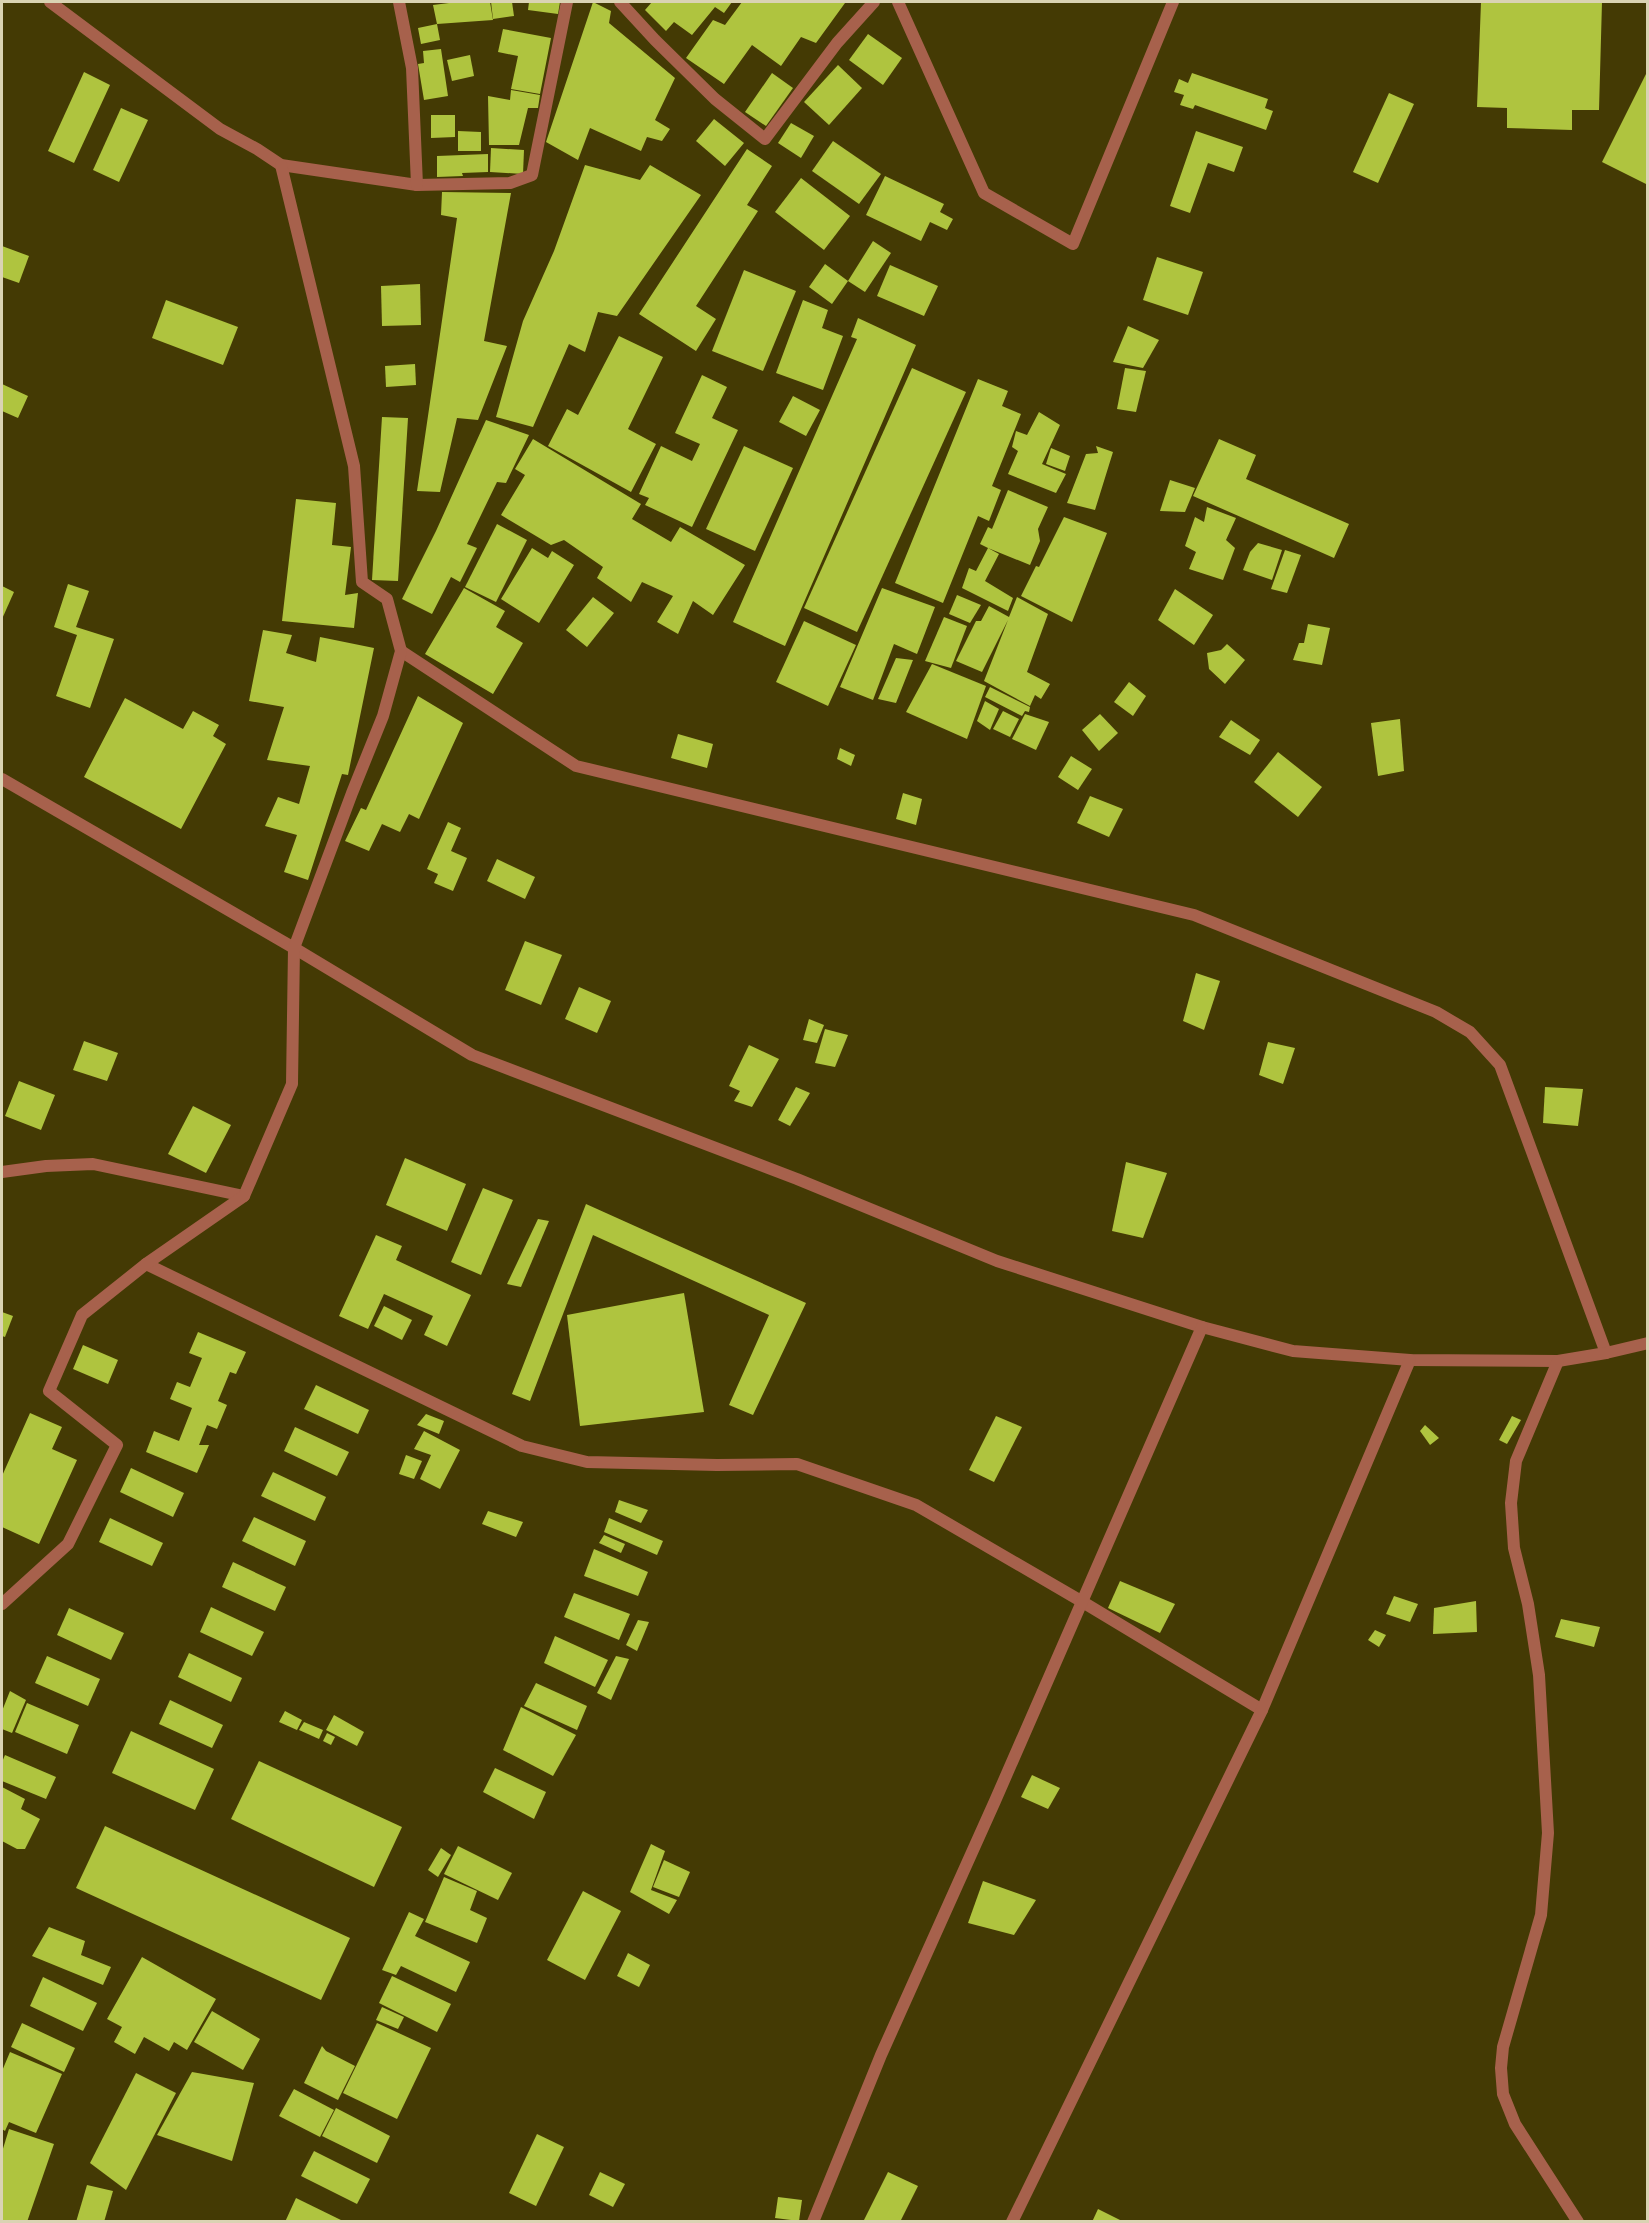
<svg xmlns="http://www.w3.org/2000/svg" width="1649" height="2223" viewBox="0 0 1649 2223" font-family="'Asap Condensed',sans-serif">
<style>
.building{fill:#afc43f}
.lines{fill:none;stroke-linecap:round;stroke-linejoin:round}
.minor{stroke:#a7614c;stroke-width:12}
</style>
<rect width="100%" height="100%" fill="#443a04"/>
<g class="building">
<polygon points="457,2 490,2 493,20 437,24 440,40 421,44 418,28 437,24 433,5"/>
<polygon points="491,2 512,2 514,16 493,19"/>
<polygon points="529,2 560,2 558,14 528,10"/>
<polygon points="593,2 611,11 609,23 675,78 655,120 670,129 662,141 647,137 641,151 590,128 578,160 546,142"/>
<polygon points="652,2 732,2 724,13 715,7 692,35 674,22 666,31 645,10"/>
<polygon points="742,2 843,2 845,3 816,43 801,37 781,66 752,45 724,84 686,58 713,20 725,25"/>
<polygon points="1481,2 1602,2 1599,110 1572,110 1572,130 1507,128 1507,108 1477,107"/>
<polygon points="503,29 551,38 540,94 511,89 518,56 498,52"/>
<polygon points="868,34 902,58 883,85 849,60"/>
<polygon points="441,49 448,96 424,100 418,64 424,63 423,51"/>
<polygon points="470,55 474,76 452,81 447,60"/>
<polygon points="838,65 862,88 829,125 804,102"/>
<polygon points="1648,70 1648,185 1602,162"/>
<polygon points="84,72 110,85 74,163 48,151"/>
<polygon points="772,73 793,88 766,126 745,112"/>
<polygon points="1192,73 1268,99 1265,108 1273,111 1266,130 1195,105 1193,109 1180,105 1184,95 1174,92 1179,79 1188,83"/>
<polygon points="511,90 540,95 538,108 528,108 519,145 489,145 488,96 510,100"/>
<polygon points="1389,93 1414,104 1378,183 1353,172"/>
<polygon points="121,108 148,120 119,182 93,170"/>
<polygon points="431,115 455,115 455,137 431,138"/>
<polygon points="714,119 744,143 725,166 696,141"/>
<polygon points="791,123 814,136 801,158 778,143"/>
<polygon points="458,131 481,132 481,151 458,151"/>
<polygon points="1196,131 1243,147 1234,172 1208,163 1190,213 1170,206"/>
<polygon points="833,141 881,174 859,204 812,171"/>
<polygon points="491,148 524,150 523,174 490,172"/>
<polygon points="747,149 772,166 747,205 758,211 696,306 716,319 696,351 639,314"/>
<polygon points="488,154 488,172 462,173 463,176 437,177 437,156"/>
<polygon points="585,165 640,180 650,165 701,195 617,316 598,312 585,352 569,344 533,427 496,417 523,321 554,251"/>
<polygon points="885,176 944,204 940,212 953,219 947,230 930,222 921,241 866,215"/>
<polygon points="801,178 850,216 824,250 775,212"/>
<polygon points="442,192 511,193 484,341 507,346 478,420 457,418 440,492 417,491 457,218 441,215"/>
<polygon points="873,241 891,253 865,292 848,281"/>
<polygon points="2,246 29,256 19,283 2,277"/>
<polygon points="1157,257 1203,272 1188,315 1143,300"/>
<polygon points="825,264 848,281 832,304 809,287"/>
<polygon points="890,265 938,286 924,316 877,296"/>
<polygon points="744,270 796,291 763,371 712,351"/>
<polygon points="420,284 421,325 382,326 381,286"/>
<polygon points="166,300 238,327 223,365 152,338"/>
<polygon points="803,300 828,310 822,328 843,336 823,390 776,373"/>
<polygon points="858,318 916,345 785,646 733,622 857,339 851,337"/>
<polygon points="1128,326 1159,340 1143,368 1113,362"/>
<polygon points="619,336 663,357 628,429 656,444 631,492 548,446 567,409 578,415"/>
<polygon points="415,364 416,385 386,387 385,366"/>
<polygon points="912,368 966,392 857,632 804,608"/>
<polygon points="1125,368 1146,371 1136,412 1117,409"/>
<polygon points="702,375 727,387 712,418 738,430 692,527 645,505 649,498 639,494 661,446 692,461 700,444 675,433"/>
<polygon points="978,379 1008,391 1002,406 1021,414 992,486 1001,490 989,521 978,516 943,603 895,583"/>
<polygon points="2,384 28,396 18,418 2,411"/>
<polygon points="793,396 820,410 806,436 779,422"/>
<polygon points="1039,412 1060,425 1042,464 1066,474 1056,493 1008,474 1018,451 1012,447 1016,431 1027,435"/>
<polygon points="382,417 408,418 398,581 372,580"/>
<polygon points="486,420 529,435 506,483 497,482 467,544 477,548 460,582 451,577 432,614 402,599 436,531"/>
<polygon points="533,439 641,504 632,519 671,542 680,527 745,565 713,615 693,601 678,634 657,622 673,596 642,582 631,602 597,578 603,567 564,540 551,545 501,515 525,475 515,469"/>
<polygon points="1219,439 1256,455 1246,479 1349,524 1334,558 1193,496"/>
<polygon points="744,446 793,468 755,551 706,529"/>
<polygon points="1096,446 1113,452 1095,510 1067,503 1086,454 1098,453"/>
<polygon points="1051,448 1070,456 1065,471 1046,464"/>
<polygon points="1170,480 1195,488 1185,512 1160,511"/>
<polygon points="1008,490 1048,507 1038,529 1040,541 1030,565 988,548 999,554 985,581 1013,598 1008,611 962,588 969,568 976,571 988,548 980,544 988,527 992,529"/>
<polygon points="296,499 336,503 332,545 351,547 345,595 358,593 354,628 282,621"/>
<polygon points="1207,507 1236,518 1226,540 1235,548 1223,580 1189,569 1196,552 1185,546 1195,517 1204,522"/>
<polygon points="1064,517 1107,533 1072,622 1021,596 1036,566 1039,567"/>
<polygon points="497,524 527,540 496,602 465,587"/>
<polygon points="1258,543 1282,550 1272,580 1243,570 1250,552"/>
<polygon points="532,548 548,558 552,551 574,565 539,623 501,599"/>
<polygon points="1285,550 1301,555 1287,593 1271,589"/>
<polygon points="68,584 89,591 76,627 114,639 90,708 56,696 77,635 54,627"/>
<polygon points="2,586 14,592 2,619"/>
<polygon points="464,588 505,611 496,627 523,643 493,694 425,654"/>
<polygon points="882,588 935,607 917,654 894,644 873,700 840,687"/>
<polygon points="1175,589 1213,615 1194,645 1158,620"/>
<polygon points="957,595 981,605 970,623 949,614"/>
<polygon points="593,597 614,613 587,647 566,630"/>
<polygon points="1017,597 1048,614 1027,672 1050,684 1041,699 1035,695 1030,706 984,681 1008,620 982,672 956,661 976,621 981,621 989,606 1009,617"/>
<polygon points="944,617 967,626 951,668 925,661"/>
<polygon points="804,621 856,645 828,706 776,682"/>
<polygon points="1308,624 1330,628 1322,665 1293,660 1299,643 1304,643"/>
<polygon points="263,630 292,635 286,653 316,662 320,637 374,648 348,775 342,774 308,880 284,872 297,835 265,826 278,797 299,804 310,766 267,760 284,707 249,701"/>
<polygon points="1227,644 1245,660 1225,684 1209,669 1207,653 1221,650"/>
<polygon points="896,658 913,660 896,703 878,699"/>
<polygon points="932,664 986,686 967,739 906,712"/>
<polygon points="1129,682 1146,696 1133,716 1114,702"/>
<polygon points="990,687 1030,707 1029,712 1025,711 1022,716 985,697"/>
<polygon points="418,696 463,723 419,819 409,814 400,832 382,824 369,851 345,841 361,808 366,810"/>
<polygon points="125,698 183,729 193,711 219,725 213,736 226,744 181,829 84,777"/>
<polygon points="985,701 999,709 990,730 977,721"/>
<polygon points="1003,711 1019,719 1010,737 993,729"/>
<polygon points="1025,714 1049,722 1036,750 1012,739"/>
<polygon points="1100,714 1118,733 1099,751 1082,730"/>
<polygon points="1400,719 1404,771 1378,776 1371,723"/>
<polygon points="1231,720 1260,740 1250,755 1219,737"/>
<polygon points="678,734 713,744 707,768 671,758"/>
<polygon points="840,748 855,755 851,766 837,759"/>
<polygon points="1278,752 1322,787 1298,817 1254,782"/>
<polygon points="1071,756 1092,769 1078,790 1058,777"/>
<polygon points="903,793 922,799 916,825 896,819"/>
<polygon points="1090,796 1123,809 1109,837 1077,823"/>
<polygon points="448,822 461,828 451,851 467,858 453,891 434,883 438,874 427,869"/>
<polygon points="497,859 535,877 525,899 487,881"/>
<polygon points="525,941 562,955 541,1005 505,990"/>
<polygon points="1196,973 1220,981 1204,1030 1183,1021"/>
<polygon points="579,987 611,1001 597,1033 565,1019"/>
<polygon points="809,1019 824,1025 817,1043 803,1040"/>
<polygon points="825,1029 848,1035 835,1067 815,1063"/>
<polygon points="84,1041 118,1053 107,1081 73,1070"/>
<polygon points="1268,1042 1295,1048 1283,1084 1259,1075"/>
<polygon points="749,1045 779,1059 752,1107 734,1101 740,1091 729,1086"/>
<polygon points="19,1081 55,1095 41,1130 5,1116"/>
<polygon points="796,1087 810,1093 790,1126 778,1120"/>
<polygon points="1545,1087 1583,1089 1578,1126 1543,1123"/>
<polygon points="193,1106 231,1125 206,1173 168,1154"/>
<polygon points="405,1158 466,1184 447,1231 386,1205"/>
<polygon points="1126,1162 1167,1173 1143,1238 1112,1231"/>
<polygon points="483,1188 513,1200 481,1275 451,1262"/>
<polygon points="586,1204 806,1303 753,1415 729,1405 769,1315 593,1235 530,1401 512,1394"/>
<polygon points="538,1219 549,1221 521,1287 507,1284"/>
<polygon points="376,1235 402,1246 396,1260 471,1295 447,1346 424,1335 433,1316 384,1294 368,1329 339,1316"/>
<polygon points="684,1293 704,1412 580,1426 567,1315"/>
<polygon points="384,1306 412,1320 402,1340 374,1326"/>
<polygon points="2,1312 13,1316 5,1337 2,1336"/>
<polygon points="198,1332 246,1352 236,1374 230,1372 218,1401 227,1405 217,1429 207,1425 199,1445 209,1445 197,1473 146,1452 154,1431 179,1441 192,1408 170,1399 177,1382 190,1387 202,1358 189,1353"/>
<polygon points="83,1345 118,1360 108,1384 73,1369"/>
<polygon points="316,1385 369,1410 358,1434 304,1409"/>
<polygon points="30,1413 62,1427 52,1449 77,1460 39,1544 2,1527 2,1476"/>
<polygon points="426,1414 444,1421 439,1434 417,1425"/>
<polygon points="996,1416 1022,1427 994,1482 969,1470"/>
<polygon points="1512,1416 1521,1420 1507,1444 1499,1440"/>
<polygon points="1425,1425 1439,1438 1430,1445 1420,1431"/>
<polygon points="295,1427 349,1452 337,1476 284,1451"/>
<polygon points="424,1431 460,1450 440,1489 420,1479 431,1455 414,1449"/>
<polygon points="406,1455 422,1461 414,1479 399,1474"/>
<polygon points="131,1468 184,1493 173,1517 120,1492"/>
<polygon points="273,1472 326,1497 315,1521 261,1496"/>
<polygon points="619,1500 648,1510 641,1523 615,1512"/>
<polygon points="488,1511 523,1522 516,1537 482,1524"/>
<polygon points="254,1517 306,1541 295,1566 242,1541"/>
<polygon points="110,1518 163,1543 152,1566 99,1542"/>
<polygon points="609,1518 663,1541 657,1555 604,1532"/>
<polygon points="604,1535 625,1544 621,1553 599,1543"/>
<polygon points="594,1549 648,1572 638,1596 584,1576"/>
<polygon points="233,1562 286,1587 275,1611 222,1587"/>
<polygon points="1120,1581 1175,1604 1160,1633 1108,1608"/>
<polygon points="574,1593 630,1614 619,1640 564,1617"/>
<polygon points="1394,1596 1418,1604 1410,1622 1386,1614"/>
<polygon points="1476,1601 1477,1632 1433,1634 1434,1608"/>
<polygon points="211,1607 264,1632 252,1656 200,1632"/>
<polygon points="69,1608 124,1633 111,1660 57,1635"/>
<polygon points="1561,1619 1600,1627 1594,1647 1555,1637"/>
<polygon points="638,1620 649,1622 637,1651 626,1645"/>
<polygon points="1375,1630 1386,1635 1379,1647 1368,1640"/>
<polygon points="555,1636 608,1660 595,1687 544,1663"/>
<polygon points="189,1653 242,1678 231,1702 178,1677"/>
<polygon points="47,1656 100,1679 88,1706 35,1683"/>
<polygon points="616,1656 629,1659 611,1700 597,1693"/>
<polygon points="536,1683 587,1706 577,1730 524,1706"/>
<polygon points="10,1691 26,1700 12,1733 2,1729 2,1711"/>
<polygon points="170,1700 223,1725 212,1748 159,1724"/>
<polygon points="27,1703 79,1725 67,1754 15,1732"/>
<polygon points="521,1707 576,1735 553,1776 503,1750"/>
<polygon points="285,1711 302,1720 297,1730 279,1722"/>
<polygon points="334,1715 364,1732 357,1746 326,1730"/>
<polygon points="304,1722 323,1730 319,1739 299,1730"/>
<polygon points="131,1731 214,1769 195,1810 112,1773"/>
<polygon points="327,1733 335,1737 331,1745 323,1741"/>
<polygon points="5,1755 56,1777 46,1799 2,1781 2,1762"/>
<polygon points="259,1761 402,1827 374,1887 231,1819"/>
<polygon points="495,1768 546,1792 534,1819 483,1792"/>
<polygon points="1032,1775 1060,1788 1048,1809 1021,1797"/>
<polygon points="2,1787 25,1799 21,1809 40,1819 25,1849 17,1849 2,1841"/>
<polygon points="105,1826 350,1938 321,2000 76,1888"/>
<polygon points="651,1844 665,1851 651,1890 677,1900 669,1914 630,1892"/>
<polygon points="458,1846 512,1873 498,1900 444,1874"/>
<polygon points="441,1848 451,1855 438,1877 428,1870"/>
<polygon points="664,1860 690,1872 679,1897 653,1887"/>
<polygon points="444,1877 477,1891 470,1910 487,1918 477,1943 425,1922"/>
<polygon points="983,1881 1036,1900 1014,1935 968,1923"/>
<polygon points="583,1891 621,1911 585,1980 547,1960"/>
<polygon points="409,1912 424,1919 415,1936 470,1962 456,1992 401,1966 396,1975 382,1970"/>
<polygon points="49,1927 85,1941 81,1955 111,1967 103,1985 32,1956"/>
<polygon points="628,1953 650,1965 639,1987 617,1976"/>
<polygon points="142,1957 216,1999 187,2050 174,2042 169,2051 144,2037 135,2054 114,2042 122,2027 107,2019"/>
<polygon points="392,1976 451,2004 437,2032 379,2003"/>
<polygon points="43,1977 97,2003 83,2031 30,2006"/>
<polygon points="382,2007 404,2017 398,2029 376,2020"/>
<polygon points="212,2011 260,2039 243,2070 194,2042"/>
<polygon points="22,2023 75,2048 64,2072 11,2047"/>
<polygon points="377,2023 431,2048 397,2119 343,2093"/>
<polygon points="322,2046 326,2051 355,2066 338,2100 304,2083"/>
<polygon points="10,2052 62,2074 36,2133 9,2122 5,2131 2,2129 2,2071"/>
<polygon points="192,2072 254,2083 232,2161 157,2135"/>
<polygon points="136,2073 176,2093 126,2190 90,2163"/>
<polygon points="294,2089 334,2110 320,2137 279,2116"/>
<polygon points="336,2108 390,2136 377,2163 322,2136"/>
<polygon points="9,2129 54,2144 27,2222 2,2222 2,2152"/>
<polygon points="537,2134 564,2147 536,2206 509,2193"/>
<polygon points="314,2151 370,2179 357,2204 301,2176"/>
<polygon points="600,2172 625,2184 613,2207 589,2195"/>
<polygon points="888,2172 918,2186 900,2222 863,2222"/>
<polygon points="87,2185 113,2191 104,2222 76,2222"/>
<polygon points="778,2197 802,2200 799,2221 775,2218"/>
<polygon points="296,2198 345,2222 285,2222"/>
<polygon points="1098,2209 1124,2222 1092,2222"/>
</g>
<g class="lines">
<g class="minor">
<polyline points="50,2 220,129 257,149 281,165 417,185 510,183 532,175 567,2"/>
<polyline points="399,2 412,68 417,185"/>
<polyline points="620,2 655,40 715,99 765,139 837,43 874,2"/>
<polyline points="898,2 984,193 1073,244 1173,2"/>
<polyline points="401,651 576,766 1194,915 1436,1012 1470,1032 1500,1065 1606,1353"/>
<polyline points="2,779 294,948 472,1055 797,1179 997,1261 1202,1327 1293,1351 1410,1360 1558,1361 1606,1353 1648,1343"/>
<polyline points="2,1172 46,1166 93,1164 244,1196"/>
<polyline points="146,1264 522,1446 587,1462 717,1465 797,1464 916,1505 1081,1601 1262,1710"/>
<polyline points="1558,1361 1516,1461 1511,1503 1514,1548 1528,1604 1539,1675 1548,1833 1541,1915 1503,2047 1501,2068 1503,2094 1515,2124 1578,2222"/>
<polyline points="2,1604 68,1544 117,1445 49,1391 82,1315 146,1264 244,1196 292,1084 294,948 352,793 383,716 401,651 387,599 362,582 354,466 281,165"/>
<polyline points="813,2222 881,2055 995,1801 1202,1327"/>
<polyline points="1012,2222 1262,1710 1410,1360"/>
</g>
</g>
<rect width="1649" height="2223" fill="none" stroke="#dad3b3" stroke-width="6"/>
</svg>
